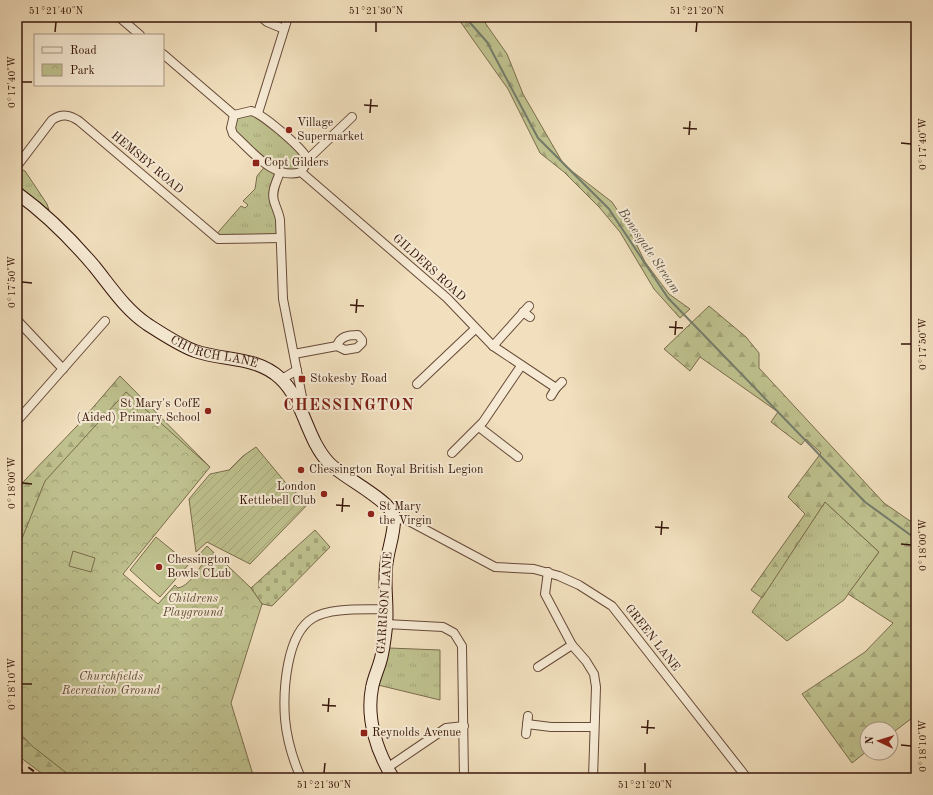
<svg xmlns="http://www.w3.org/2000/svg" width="933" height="795" viewBox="0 0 933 795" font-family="'Old Standard TT',serif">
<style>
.grass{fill:url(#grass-tufts);stroke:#7b6c4c}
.forest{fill:url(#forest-firs);stroke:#7b6c4c}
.cemetery{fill:url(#cemetery-stones);stroke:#7b6c4c}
.park{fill:url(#park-crowns);stroke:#7b6c4c}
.garden{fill:url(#garden-furrows);stroke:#7b6c4c}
.pitch{fill:#bec18e;stroke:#7b6c4c}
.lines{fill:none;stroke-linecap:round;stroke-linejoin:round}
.stream{stroke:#747b6b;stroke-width:2}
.street-casing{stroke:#664938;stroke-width:10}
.secondary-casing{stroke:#38170b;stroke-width:14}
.street{stroke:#f6ead4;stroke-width:8}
.secondary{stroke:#f6ead4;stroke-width:12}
.rail{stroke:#38170b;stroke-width:2;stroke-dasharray:7 7;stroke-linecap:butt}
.ticks{fill:none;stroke:#38170b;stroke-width:1.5}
.poi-dot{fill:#8f2418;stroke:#f6ead4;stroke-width:1.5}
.labels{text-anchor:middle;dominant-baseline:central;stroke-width:4;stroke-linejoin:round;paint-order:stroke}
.poi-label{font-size:12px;fill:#38170b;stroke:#f6ead4;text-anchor:start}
.street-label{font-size:12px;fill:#38170b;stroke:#f6ead4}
.park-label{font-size:12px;font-style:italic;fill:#604a32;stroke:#f6ead4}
.water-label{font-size:13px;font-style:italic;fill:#5b5143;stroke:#f6ead4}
.district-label{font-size:16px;font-weight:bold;letter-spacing:1px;fill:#7a1f14;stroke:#f6ead4}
.neatline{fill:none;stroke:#38170b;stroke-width:1.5}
.ticks-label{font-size:10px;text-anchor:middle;fill:#38170b}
</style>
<defs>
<pattern id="grass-tufts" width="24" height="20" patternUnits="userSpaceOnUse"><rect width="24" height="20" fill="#bec18e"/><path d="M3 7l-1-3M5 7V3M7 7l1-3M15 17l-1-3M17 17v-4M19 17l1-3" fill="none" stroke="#a4a579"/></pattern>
<pattern id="forest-firs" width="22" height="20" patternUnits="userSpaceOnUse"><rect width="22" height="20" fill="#bec18e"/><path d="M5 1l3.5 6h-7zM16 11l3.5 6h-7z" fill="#a4a579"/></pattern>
<pattern id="cemetery-stones" width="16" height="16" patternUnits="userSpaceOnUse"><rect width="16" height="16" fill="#bec18e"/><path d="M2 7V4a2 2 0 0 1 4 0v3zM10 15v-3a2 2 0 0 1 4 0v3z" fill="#a4a579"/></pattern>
<pattern id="park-crowns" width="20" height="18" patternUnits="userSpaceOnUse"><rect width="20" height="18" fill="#bec18e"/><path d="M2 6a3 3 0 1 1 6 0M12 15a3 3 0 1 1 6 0" fill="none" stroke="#a4a579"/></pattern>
<pattern id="garden-furrows" width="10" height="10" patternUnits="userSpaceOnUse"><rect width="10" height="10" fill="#bec18e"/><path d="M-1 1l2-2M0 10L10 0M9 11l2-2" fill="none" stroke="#a4a579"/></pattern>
</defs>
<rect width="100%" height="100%" fill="#f1dfbd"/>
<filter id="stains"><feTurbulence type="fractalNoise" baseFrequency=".005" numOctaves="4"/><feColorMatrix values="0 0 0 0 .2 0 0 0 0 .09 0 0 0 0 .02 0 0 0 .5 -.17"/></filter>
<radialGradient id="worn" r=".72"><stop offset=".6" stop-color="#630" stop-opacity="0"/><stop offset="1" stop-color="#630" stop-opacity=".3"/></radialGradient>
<g class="grass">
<polygon points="251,111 304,154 304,168 280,172 274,189 280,238 214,237 241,206 245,208 248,205 243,201 255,189 257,176 267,164 233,134 231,121"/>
<polygon points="23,170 25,171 47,204 49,210 17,187 17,175"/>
<polygon points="825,502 879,552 844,600 787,641 752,612"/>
<polygon points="389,648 440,650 440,700 378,685"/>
</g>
<g class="forest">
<polygon points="457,17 481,17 507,54 523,94 564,165 612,202 626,223 645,262 669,294 690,309 680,318 654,289 620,232 599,207 564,172 540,153 508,89"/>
<polygon points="709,306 746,337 759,353 759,368 884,503 916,525 916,715 891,734 891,729 867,729 867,751 852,763 802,694 865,652 893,623 848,594 879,552 825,502 762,598 751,590 805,514 788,497 821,453 806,439 801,445 771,422 778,412 700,357 690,371 664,349"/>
<polygon points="120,376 210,467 17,565 17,492 24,481 77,426"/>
<polygon points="17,735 70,764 151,778 48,778 17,755"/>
</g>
<polygon class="cemetery" points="315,530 330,547 272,606 262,604 251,588"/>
<path class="park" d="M126,392L210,467L123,574L158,604L175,585L178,588C189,586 197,571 204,562L197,557L207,546L251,588L262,604L231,703L254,778H73L32,746L17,730V551L45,481Z"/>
<polygon class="garden" points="256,447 290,488 309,503 250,564 207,542 196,552 189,499 210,474 229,470 243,456"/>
<g class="pitch">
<polygon points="156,537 189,564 160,597 130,570"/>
<polygon points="73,551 95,558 91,572 69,566"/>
</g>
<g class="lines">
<polyline class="stream" points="465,17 487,42 538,138 609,209 668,298 865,502 916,539"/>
<g class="street-casing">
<g id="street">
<polyline points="119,17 140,35"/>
<polyline points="261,17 267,22 284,29"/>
<polyline points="163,54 234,115"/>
<path d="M251,111C262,113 298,145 305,155C307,158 307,161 306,164L301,172C274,181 251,150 233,134L231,128L234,115Z"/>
<polyline points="258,113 288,17"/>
<polyline points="307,160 352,117"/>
<path d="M17,166L52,120C62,113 70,115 79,121L218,239L280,238"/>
<path d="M280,172C277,181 271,191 274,201C276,208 279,213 280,220L283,299L302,397V403L298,406"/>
<polyline points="301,172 447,298 493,346 556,388 562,382"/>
<polyline points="523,312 530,317"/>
<polyline points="17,320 63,369"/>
<path d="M358,335L362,340V343L357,348L345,350L337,346C340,336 349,335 358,335Z"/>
<polyline points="493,346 529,306"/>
<polyline points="294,354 337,346"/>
<polyline points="282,379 297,370"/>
<polyline points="417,384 475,329"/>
<polyline points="551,396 556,388"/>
<polyline points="17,421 105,321"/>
<polyline points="479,427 518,457"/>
<polyline points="452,453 483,422 521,366"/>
<polyline points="394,519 407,520 495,567 534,569 559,576 579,585 612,606 747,778"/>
<polyline points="548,572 545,594 572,645 586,661 594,674 596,687 593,778"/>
<polyline points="386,624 443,627 454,633 462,646 464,778"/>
<polyline points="538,667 572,645"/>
<polyline points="527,724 551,727 594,727"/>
<polyline points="526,734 528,716"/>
<polyline points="387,768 446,728 464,726"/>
<path d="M301,778C293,760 287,740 285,719C283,691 286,634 313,618C331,607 365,610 385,609"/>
</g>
</g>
<g class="secondary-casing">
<g id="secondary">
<path id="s1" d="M17,193C46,214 71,239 94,266C111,287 125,309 147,324C161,333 179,345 195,351C224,361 256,356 280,378C304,400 306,439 329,463C342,477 392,501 394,517C395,534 387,551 386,568C384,587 388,607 386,627C385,636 384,645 382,654C380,666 374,676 372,688C366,719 377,752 393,778"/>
</g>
</g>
<use href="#street" class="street"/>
<use href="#secondary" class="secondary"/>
<g class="rail">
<polyline points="17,759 43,778"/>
<polyline points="17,767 32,778"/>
</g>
</g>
<path class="ticks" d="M55,32L56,22M376,32V22M696,32L697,22M22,82H32M364,105L378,106M370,113L371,99M683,128L697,129M689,135L690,121M901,143L911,144M22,282L32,283M350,305L364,306M356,313L357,299M669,327L683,328M675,335L676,321M901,344H911M22,483L32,484M336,505L350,506M342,512L343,498M655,527L669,528M661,535L662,521M901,544L911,545M22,684H32M322,705L336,706M328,712L329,698M641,727L655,728M647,734L648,720M901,745L911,746M324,773L325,763M645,773V763"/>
<g class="poi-dot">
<circle cx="289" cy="130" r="4"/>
<rect x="252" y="159" width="8" height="8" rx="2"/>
<rect x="298" y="375" width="8" height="8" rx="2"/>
<circle cx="208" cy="411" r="4"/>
<circle cx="301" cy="470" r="4"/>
<circle cx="324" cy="494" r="4"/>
<circle cx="371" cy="514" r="4"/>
<circle cx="159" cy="567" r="4"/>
<rect x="360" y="729" width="8" height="8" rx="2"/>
</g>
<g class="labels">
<g class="poi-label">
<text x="297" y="123">Village<tspan x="297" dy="14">Supermarket</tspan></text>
<text x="264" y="163">Copt Gilders</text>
<text x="310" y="379">Stokesby Road</text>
<text x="200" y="404" text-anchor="end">St Mary's CofE<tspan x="200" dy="14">(Aided) Primary School</tspan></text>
<text x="309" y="470">Chessington Royal British Legion</text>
<text x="316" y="487" text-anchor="end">London<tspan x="316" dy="14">Kettlebell Club</tspan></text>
<text x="379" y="507">St Mary<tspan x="379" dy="14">the Virgin</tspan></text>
<text x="167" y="560">Chessington<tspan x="167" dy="14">Bowls CLub</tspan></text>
<text x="372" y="733">Reynolds Avenue</text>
</g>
<g class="street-label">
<text transform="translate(147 163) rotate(40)">HEMSBY ROAD</text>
<text transform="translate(429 268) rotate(42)">GILDERS ROAD</text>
<text stroke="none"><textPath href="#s1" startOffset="259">CHURCH LANE</textPath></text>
<text transform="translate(385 603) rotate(-86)">GARRISON LANE</text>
<text transform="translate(652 638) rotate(52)">GREEN LANE</text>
</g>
<g class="park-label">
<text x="193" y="599">Childrens<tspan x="193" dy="14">Playground</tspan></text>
<text x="111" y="677">Churchfields<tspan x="111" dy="14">Recreation Ground</tspan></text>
</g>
<g class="water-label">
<text transform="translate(649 251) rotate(56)">Bonesgate Stream</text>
</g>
<g class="district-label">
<text x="349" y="406">CHESSINGTON</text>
</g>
</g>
<rect width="933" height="795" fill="none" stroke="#f1dfbd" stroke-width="44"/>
<rect x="34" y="34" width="130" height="52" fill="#f6ead4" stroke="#aa9684"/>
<rect x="42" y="47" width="20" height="6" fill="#f6ead4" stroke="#aa9684"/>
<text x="70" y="54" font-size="12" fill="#38170b">Road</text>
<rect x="42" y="64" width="20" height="12" fill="url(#park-crowns)" stroke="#aa9684"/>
<text x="70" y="74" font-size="12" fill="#38170b">Park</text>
<g transform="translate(879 741) rotate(274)"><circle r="19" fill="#f6ead4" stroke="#aa9684"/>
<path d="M0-3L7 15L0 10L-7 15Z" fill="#8f2418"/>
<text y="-6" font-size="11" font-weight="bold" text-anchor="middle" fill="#38170b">N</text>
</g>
<rect x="22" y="22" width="889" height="751" class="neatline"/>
<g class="ticks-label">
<text x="56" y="14">51°21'40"N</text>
<text x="376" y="14">51°21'30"N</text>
<text x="697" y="14">51°21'20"N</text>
<text transform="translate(11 82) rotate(-90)" y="4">0°17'40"W</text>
<text transform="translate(922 144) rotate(-90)" y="4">0°17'40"W</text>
<text transform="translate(11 282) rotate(-90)" y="4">0°17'50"W</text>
<text transform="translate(922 344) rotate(-90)" y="4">0°17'50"W</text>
<text transform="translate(11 483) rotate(-90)" y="4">0°18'00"W</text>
<text transform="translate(922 545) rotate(-90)" y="4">0°18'00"W</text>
<text transform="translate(11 684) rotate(-90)" y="4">0°18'10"W</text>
<text transform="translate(922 746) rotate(-90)" y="4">0°18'10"W</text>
<text x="324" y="788">51°21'30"N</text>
<text x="645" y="788">51°21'20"N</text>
</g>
<rect width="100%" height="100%" filter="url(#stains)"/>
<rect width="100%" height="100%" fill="url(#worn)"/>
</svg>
